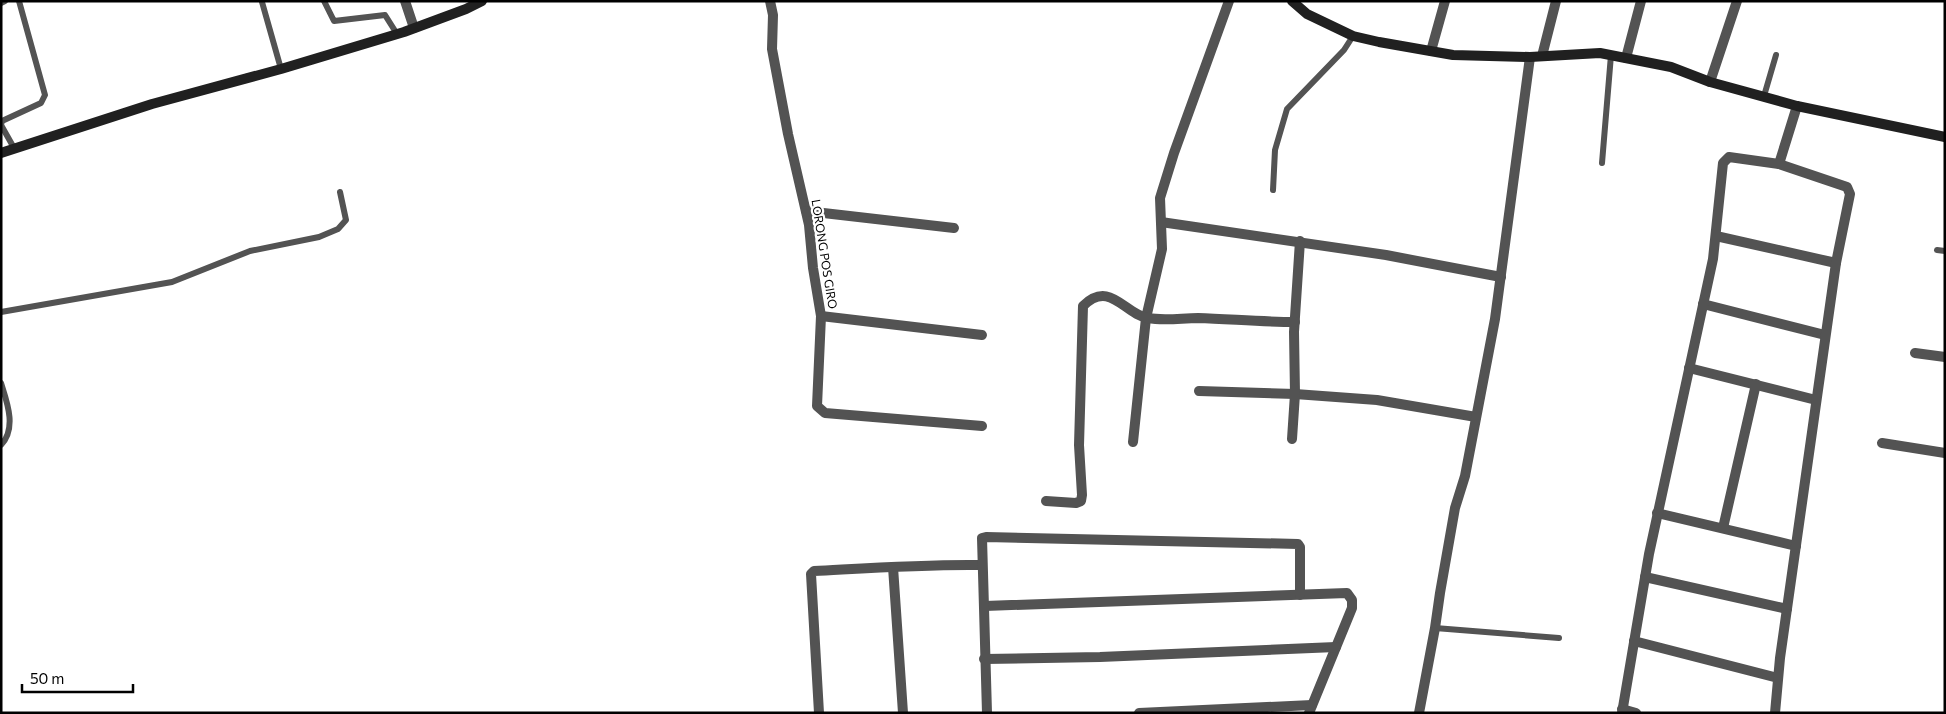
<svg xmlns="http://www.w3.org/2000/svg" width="1946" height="714" viewBox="0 0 1946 714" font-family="Commissioner,sans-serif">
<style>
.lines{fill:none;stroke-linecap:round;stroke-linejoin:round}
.service{stroke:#535353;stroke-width:6}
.minor{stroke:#535353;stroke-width:10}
.secondary{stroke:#202020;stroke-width:10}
.labels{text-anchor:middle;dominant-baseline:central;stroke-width:4.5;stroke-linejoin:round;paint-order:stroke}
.street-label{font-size:12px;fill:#000;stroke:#fff}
</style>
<rect width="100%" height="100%" fill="#fff"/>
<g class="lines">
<g class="service">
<polyline points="324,1 334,21 385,15 397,34"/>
<polyline points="262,2 281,69"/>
<polyline points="1,3 5,1"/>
<polyline points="1764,96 1776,55"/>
<polyline points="14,148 1,125 2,121 41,103 45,95 19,1"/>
<polyline points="1602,163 1611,55"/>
<polyline points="1273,190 1275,150 1287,109 1344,50 1353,36"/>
<polyline points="1937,250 1945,251"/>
<polyline points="1,312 172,282 250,251 319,237 338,229 346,220 340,192"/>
<path d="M1,383C7,402 17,428 1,445"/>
<polyline points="1435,628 1559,638"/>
</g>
<g class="minor">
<polyline points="405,1 414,28"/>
<polyline points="770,1 773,15 772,49 788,134 809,225 813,268 821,316 817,406 825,413 982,426"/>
<polyline points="1431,51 1445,1"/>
<polyline points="1542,56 1556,1"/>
<polyline points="1626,58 1641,1"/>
<polyline points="1710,82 1737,1"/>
<polyline points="1779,164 1797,106"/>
<polyline points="806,211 954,228"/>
<polyline points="1161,222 1386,255 1501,277"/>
<polyline points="1716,236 1836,263"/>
<polyline points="1703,304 1825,335"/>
<polyline points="821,316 982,335"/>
<polyline points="1915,353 1945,357"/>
<polyline points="1689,368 1816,400"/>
<polyline points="1199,391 1295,394 1377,400 1476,417"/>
<polyline points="1292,439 1295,394 1294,332 1300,241"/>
<polyline points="1133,442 1146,318 1162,249 1160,198 1174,153 1229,1"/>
<polyline points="1882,443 1945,453"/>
<path d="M1046,501L1076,503L1081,501L1082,495L1079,445L1083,306C1110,279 1125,315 1148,318C1164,321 1182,318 1198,318C1230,319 1263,322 1295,322"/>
<polyline points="1657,513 1796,546"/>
<polyline points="1723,528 1756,384"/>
<polyline points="893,567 903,713"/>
<polyline points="1645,577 1787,609"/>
<polyline points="985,606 1347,593 1352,600 1352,608 1309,713"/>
<polyline points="1634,641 1778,678"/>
<polyline points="984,659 1100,657 1336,647"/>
<polyline points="1622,709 1636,713"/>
<path d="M819,713L811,574L814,571C870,568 926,564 982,565"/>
<polyline points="987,713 982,538 986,537 1298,544 1300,547 1300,595"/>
<polyline points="1139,713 1312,705"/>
<polyline points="1419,713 1435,628 1440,593 1455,508 1465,476 1495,319 1530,57"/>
<polyline points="1622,713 1649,554 1713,259 1723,163 1729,157 1779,164 1847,187 1850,194 1836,263 1780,658 1775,713"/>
</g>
<g class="secondary">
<polyline points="1292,1 1307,14 1353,36 1379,42 1453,55 1530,57 1600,53 1671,67 1710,82 1797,106 1945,137"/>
<polyline points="1,153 152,104 281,69 404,32 466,9 482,1"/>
</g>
</g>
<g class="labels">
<g class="street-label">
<text transform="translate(825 254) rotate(81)">LORONG POS GIRO</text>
</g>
</g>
<rect width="1946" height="714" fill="none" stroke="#000000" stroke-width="5"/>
<path d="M22 684v8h111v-8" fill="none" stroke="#000000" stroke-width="2.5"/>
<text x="30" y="684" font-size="15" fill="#000000" stroke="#ffffff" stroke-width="4" paint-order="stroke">50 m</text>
</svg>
